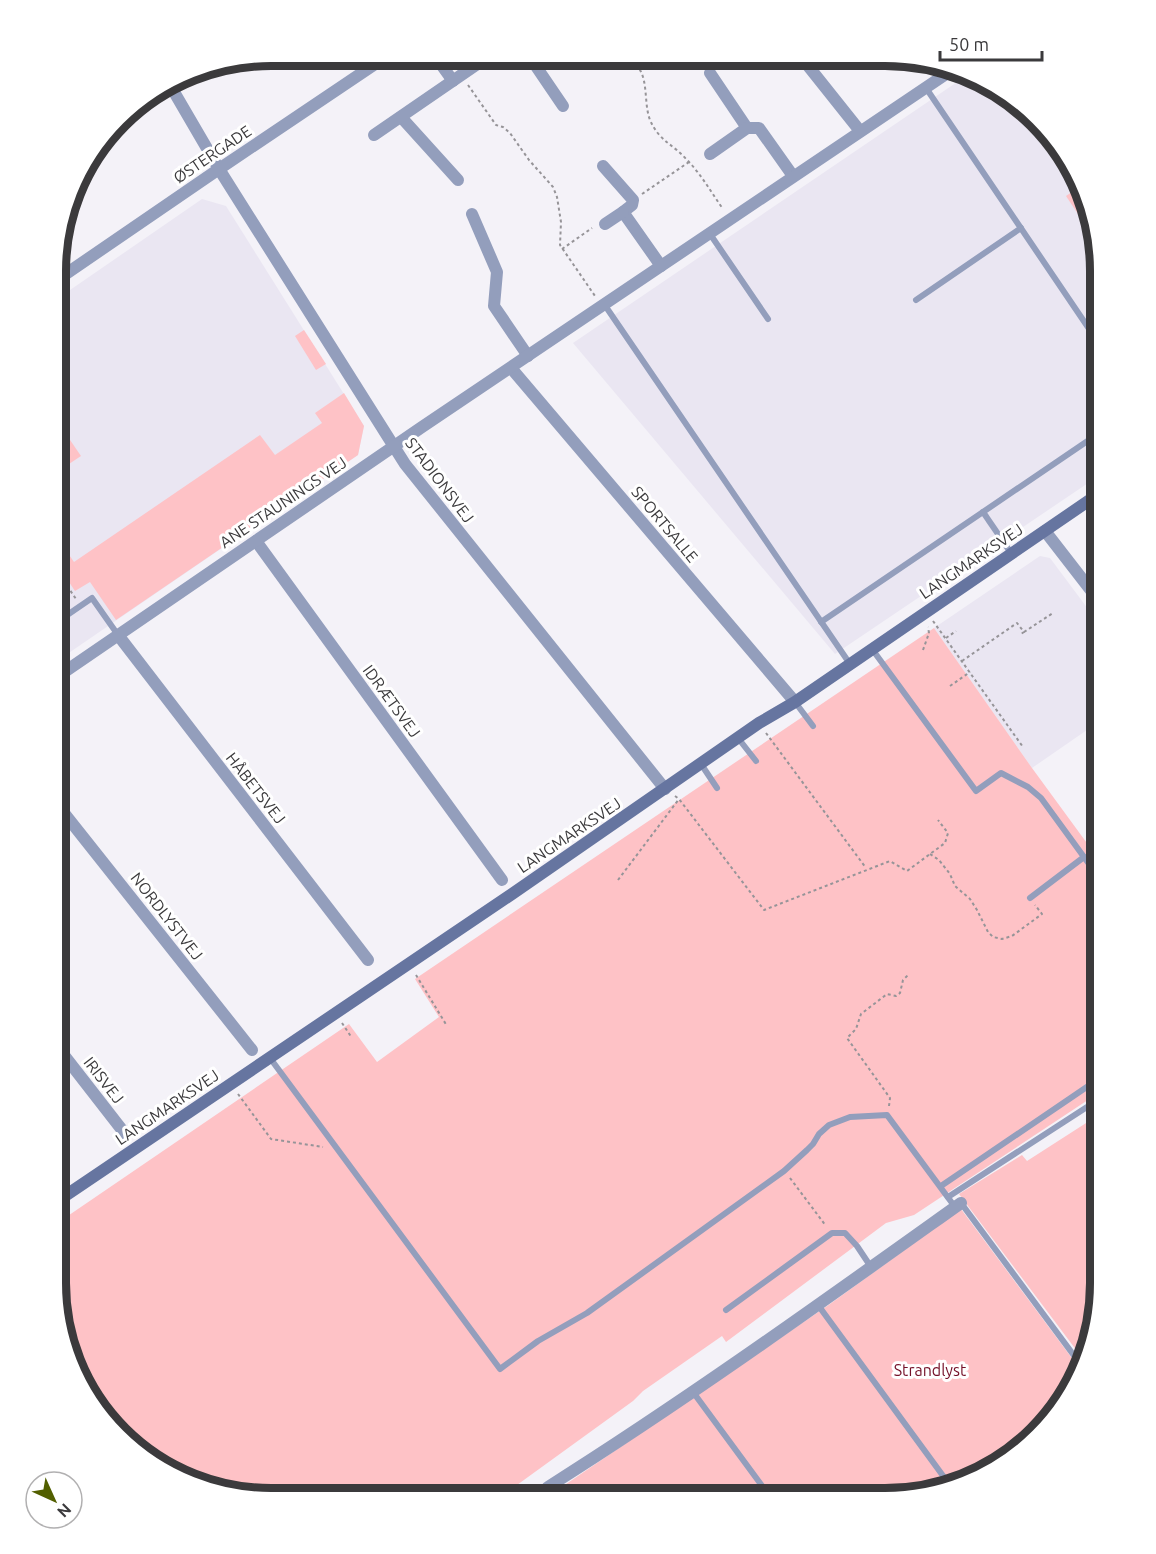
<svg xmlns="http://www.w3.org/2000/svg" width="1156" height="1554" viewBox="0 0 1156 1554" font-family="Ubuntu,sans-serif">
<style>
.built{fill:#eae6f2}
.green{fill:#fec2c6}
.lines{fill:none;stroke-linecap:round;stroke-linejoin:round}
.path{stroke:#969498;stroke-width:2;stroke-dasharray:3 3;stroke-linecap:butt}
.service{stroke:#939ebc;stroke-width:6}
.minor{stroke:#939ebc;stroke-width:12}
.secondary{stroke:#6675a0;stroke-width:12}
.labels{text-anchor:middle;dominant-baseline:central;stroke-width:6;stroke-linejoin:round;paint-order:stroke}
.street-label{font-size:16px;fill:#3b3a3c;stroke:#fff}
.park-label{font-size:16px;fill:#741028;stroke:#fff}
.rim{fill:none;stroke:#3b3a3c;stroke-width:8}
</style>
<rect width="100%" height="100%" fill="#f4f2f8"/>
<g class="built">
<polygon points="963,78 1016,100 1078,175 1100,270 1100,475 835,654 573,343"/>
<polygon points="202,199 226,206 364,426 358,455 57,661 57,299"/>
<polygon points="1040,556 1050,558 1100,625 1100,721 1032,768 934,628"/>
</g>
<g class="green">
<polygon points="1081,186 1092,235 1066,196"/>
<polygon points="304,330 326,364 316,370 295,336"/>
<polygon points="344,393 364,426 358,455 116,620 90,582 75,591 57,564 57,554 65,549 74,562 260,435 275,455 322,423 315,413"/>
<polygon points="68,437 81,456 57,472 57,445"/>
<polygon points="934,628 1032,768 1100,861 1100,1092 914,1215 886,1223 726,1342 722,1336 643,1391 633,1401 506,1493 509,1497 243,1497 151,1462 78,1379 56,1284 56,1224 349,1024 377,1062 439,1017 415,979"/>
<polygon points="1100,1103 1100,1298 1080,1355 959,1194 1022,1155 1027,1161 1097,1116 1093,1108"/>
<polygon points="961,1209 1077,1365 1064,1403 981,1476 886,1498 549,1498 556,1491 830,1304"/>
</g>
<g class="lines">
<g class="path">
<path d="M627,57C631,60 637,64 640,70C648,84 644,104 650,120C659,141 673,144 687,160C701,174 711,192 723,209"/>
<polyline points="468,85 496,125 503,127 510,133 529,160 553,187 557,197 561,222 560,245 595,296"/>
<polyline points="642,194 689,162"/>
<polyline points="562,249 592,228"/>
<polyline points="57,571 76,599"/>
<polyline points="933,621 1023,747"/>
<polyline points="1024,632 1053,613"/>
<polyline points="946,638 956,631"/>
<polyline points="923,650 929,633 928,627"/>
<polyline points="962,661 1017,623 1024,632 1021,634"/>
<polyline points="950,686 970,672"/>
<polyline points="766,733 866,868"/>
<polyline points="675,796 679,799 764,910 890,861 907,871 945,843 948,833 938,820"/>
<polyline points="930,854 939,860 950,874 955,886 970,899 977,910 988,932 993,937 1002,939 1012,936 1042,914 1035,905"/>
<polyline points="618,880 679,799"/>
<polyline points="416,975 447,1026"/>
<polyline points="342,1023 352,1038"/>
<polyline points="238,1094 271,1139 323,1147"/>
<polyline points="1094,1102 1100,1098"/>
<polyline points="889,1106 890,1098 847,1038 856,1029 861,1014 887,994 896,996 900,993 903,980 908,975"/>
<polyline points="790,1178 826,1226"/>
</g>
<g class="service">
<polyline points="926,88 1100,345"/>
<polyline points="710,234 768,319"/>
<polyline points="916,300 1021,228"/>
<polyline points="604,304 850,664"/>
<polyline points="983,512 1011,553"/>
<polyline points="57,622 92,598 118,635"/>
<polyline points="821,622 1089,440 1100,457"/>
<polyline points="872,649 976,791 1001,773 1028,787 1041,798 1100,879"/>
<polyline points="795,702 813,726"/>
<polyline points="738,738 756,761"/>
<polyline points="701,764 717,788"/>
<polyline points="1030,898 1084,857"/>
<polyline points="270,1058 500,1369 538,1341 587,1313 784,1171 807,1150 813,1144 819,1134 829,1125 850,1117 887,1115 955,1207"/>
<polyline points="941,1186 1100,1078"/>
<polyline points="948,1197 1087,1107 1100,1125"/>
<polyline points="961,1203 1078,1361"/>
<polyline points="818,1305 949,1484"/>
<polyline points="726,1310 832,1233 845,1233 857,1246 871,1267"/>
<polyline points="693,1392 771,1498"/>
</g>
<g class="minor">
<polyline points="435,56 453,81"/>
<polyline points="529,56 563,106"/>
<polyline points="801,57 860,131"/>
<polyline points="710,73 747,128 759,128 793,176"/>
<polyline points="170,85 219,169 405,464 665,789"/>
<polyline points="401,117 458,180"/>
<polyline points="374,135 489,56"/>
<polyline points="710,154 747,128"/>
<polyline points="603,166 633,200 632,205 623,212 661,266"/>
<polyline points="472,214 497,272 494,306 528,356"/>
<polyline points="605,224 623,212"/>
<polyline points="57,280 219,169 387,56"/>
<polyline points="511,368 795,702"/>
<polyline points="1045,531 1100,602"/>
<polyline points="256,541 502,880"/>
<polyline points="118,635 368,960"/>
<polyline points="57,677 422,427 949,72"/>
<polyline points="56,803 252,1050"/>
<polyline points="56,1045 126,1135"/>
<path d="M537,1498L548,1487C689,1398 825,1300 961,1203"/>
</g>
<polyline class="secondary" points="56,1202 512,894 759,723 795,702 1100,493"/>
</g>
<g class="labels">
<g class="street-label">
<text transform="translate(212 154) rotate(-34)">ØSTERGADE</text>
<text transform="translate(440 480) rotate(53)">STADIONSVEJ</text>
<text transform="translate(283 502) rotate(-34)">ANE STAUNINGS VEJ</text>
<text transform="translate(665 524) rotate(50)">SPORTSALLE</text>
<text transform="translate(971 561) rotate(-34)">LANGMARKSVEJ</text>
<text transform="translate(392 701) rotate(54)">IDRÆTSVEJ</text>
<text transform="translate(256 788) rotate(52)">HÅBETSVEJ</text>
<text transform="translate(569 835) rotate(-34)">LANGMARKSVEJ</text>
<text transform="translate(167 916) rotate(52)">NORDLYSTVEJ</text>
<text transform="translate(104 1080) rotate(52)">IRISVEJ</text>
<text transform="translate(167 1107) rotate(-34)">LANGMARKSVEJ</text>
</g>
<g class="park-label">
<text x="930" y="1370">Strandlyst</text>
</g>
</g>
<path d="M0 0H1156V1554H0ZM271 66H885A205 205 0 0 1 1090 271V1283A205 205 0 0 1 885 1488H271A205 205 0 0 1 66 1283V271A205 205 0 0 1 271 66Z" fill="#fff" fill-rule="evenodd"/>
<path class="rim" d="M271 66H885A205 205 0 0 1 1090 271V1283A205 205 0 0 1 885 1488H271A205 205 0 0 1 66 1283V271A205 205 0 0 1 271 66Z"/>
<g transform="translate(54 1500) rotate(135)"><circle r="28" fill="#ffffff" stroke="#b1b0b1" stroke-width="1.5"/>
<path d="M0-4.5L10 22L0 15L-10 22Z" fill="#525f00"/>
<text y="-9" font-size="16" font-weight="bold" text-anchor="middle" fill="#3b3a3c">N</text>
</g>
<path d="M940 51v9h102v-9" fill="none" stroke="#3b3a3c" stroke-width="3"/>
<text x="949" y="51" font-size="18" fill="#3b3a3c" stroke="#ffffff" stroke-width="4.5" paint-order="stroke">50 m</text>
</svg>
